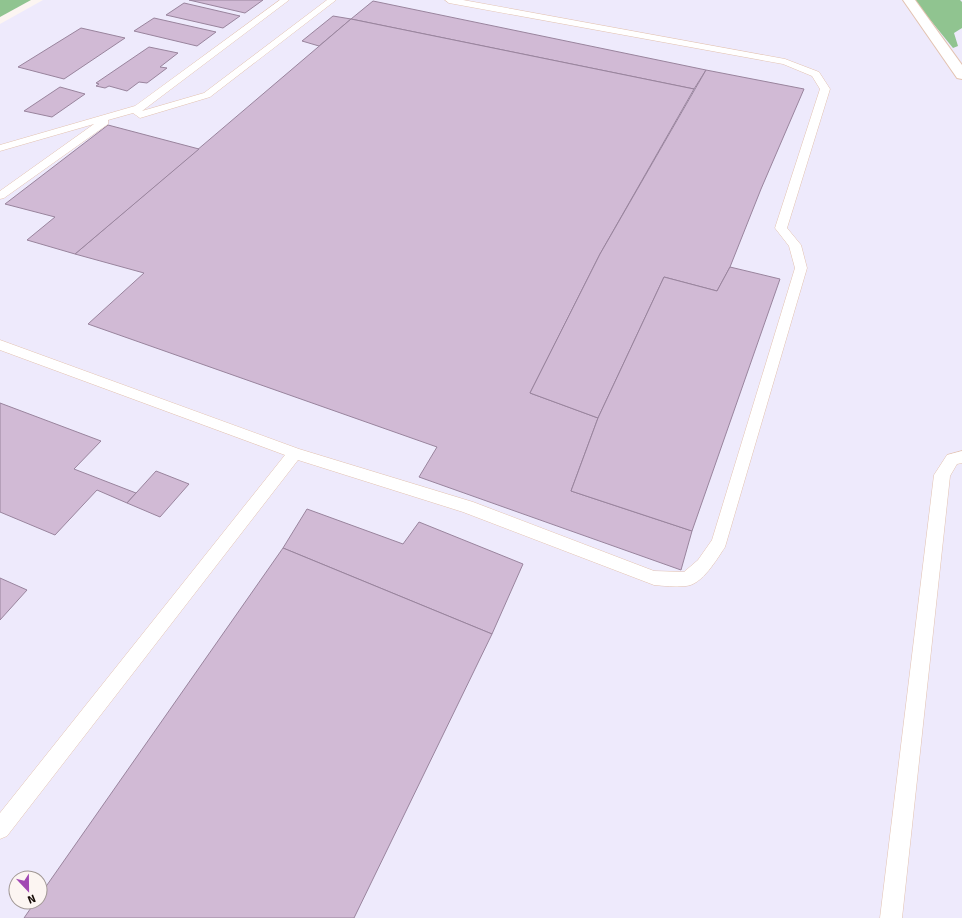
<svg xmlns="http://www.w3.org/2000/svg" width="962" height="918" viewBox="0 0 962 918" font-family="Signika,sans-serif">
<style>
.industrial{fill:#eeeafc;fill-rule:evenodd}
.forest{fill:#90c490}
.building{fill:#d1bad5;stroke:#99849d}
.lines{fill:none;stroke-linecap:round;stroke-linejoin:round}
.service-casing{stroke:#e3c2b0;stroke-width:1}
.minor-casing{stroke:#e3c2b0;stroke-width:2}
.service{fill:#fff;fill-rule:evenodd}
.minor{fill:#fff;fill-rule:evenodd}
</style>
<rect width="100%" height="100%" fill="#fcf5f2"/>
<path class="industrial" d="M43,0H962V918H0V24ZM16,878H40V902H16Z"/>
<g class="forest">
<polygon points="0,0 31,0 0,17"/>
<polygon points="914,0 960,0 962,2 962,28 954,33 958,46 953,48"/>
</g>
<g class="building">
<polygon points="189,0 263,0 245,13"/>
<polygon points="373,1 706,70 694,89 351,19"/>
<polygon points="184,3 240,16 223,28 166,15"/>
<polygon points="333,16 351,19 319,46 302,41"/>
<polygon points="154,18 216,32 197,46 134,31"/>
<polygon points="351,19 694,89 600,254 530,393 598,418 571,491 692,531 681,570 419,477 437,447 88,324 144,273 75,254"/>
<polygon points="81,28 125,38 64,79 18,67"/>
<polygon points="149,47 178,53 160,67 167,68 147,83 139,82 127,91 109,86 105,88 96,86 99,84 96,83"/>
<polygon points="706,70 804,89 761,189 730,267 717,291 664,277 598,418 530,393 600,254"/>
<polygon points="60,87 85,94 52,117 24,111"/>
<polygon points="108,125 199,149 75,254 27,240 55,217 5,204"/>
<polygon points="730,267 780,279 692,531 571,491 598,418 664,277 717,291"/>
<polygon points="0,403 101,441 74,469 136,493 127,503 97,490 55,535 0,512"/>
<polygon points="156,471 189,484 160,517 127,503"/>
<polygon points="307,509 403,544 419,522 523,564 492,634 283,548"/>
<polygon points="283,548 492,634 354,918 24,918 35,902 40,902 40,895"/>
<polygon points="0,578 27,590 0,620"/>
</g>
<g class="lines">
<g class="service-casing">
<g id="service">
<polygon points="280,0 289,0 142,111 204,93 327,0 336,0 210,97 140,118 133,113 108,120 108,124 4,198 0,199 0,191 94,124 0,151 0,145 135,106"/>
<path d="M445,0H463L785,59L819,72L830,89L787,228L801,245L807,268L725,547C717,559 702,585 686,586C675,587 664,586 654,585L463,512L298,460L7,836L0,839V813L285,455L0,350V340L299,449L473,502L654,571L684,572L698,560L712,540L795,268L789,246L775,228L820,89L812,76L783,64L449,3Z"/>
<polygon points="962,451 962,463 957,464 950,476 902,918 880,918 934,475 947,455"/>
</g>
</g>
<g class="minor-casing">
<polygon id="minor" points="903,0 915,0 962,65 962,79 957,78"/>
</g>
<use href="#service" class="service"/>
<use href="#minor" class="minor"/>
</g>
<g transform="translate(28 890) rotate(158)"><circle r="19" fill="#fcf5f2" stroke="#a09794"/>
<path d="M0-3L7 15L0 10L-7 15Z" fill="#a147b3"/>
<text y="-6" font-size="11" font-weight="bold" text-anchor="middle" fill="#150b06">N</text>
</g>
</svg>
